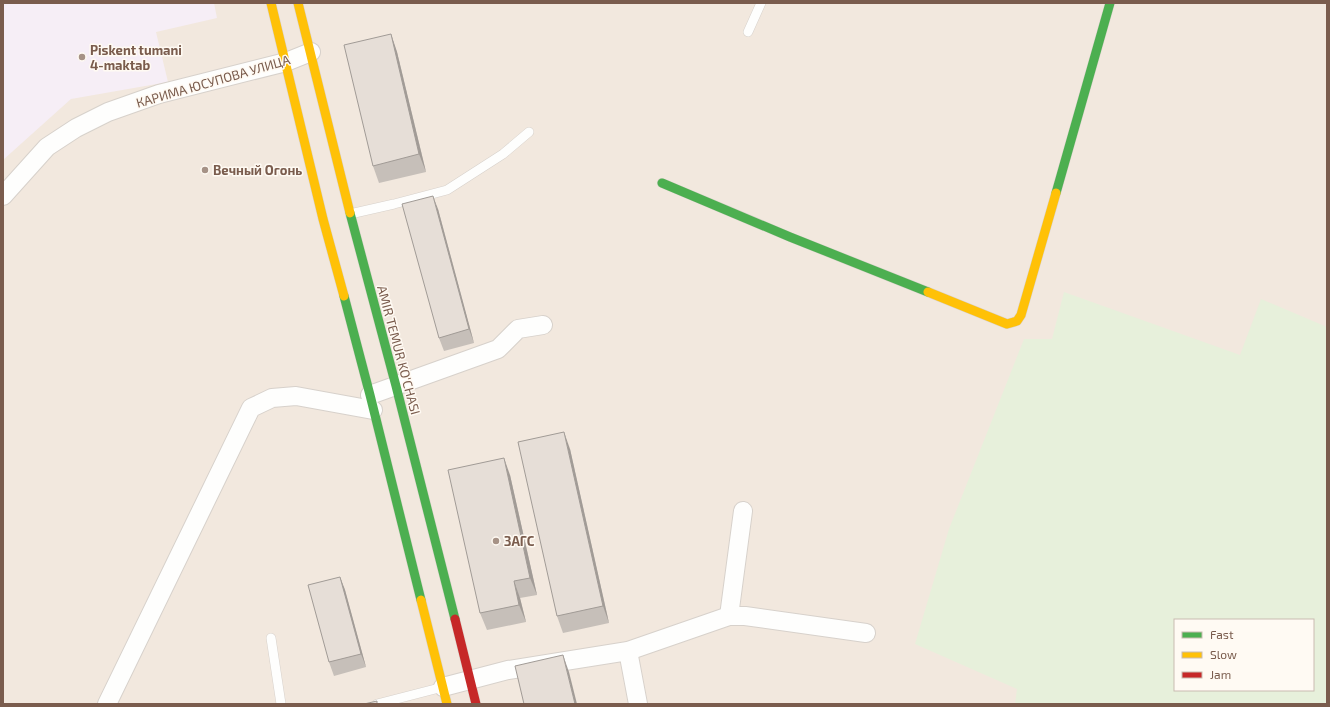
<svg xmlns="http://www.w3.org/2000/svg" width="1330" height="707" viewBox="0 0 1330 707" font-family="'Exo 2',sans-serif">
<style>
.residential{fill:#f2e8de;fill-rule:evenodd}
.education{fill:#f6eef6}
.green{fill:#e7f0db;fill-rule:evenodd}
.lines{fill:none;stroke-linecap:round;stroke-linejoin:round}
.lane-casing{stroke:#d7d1cb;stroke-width:10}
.street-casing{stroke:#d7d1cb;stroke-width:20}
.fast-casing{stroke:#d9d2cb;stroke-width:10}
.slow-casing{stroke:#d9d2cb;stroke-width:10}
.jam-casing{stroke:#d9d2cb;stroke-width:10}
.lane{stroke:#fefefd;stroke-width:9}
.street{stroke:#fefefd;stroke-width:18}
.fast{stroke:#4caf50;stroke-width:9}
.slow{stroke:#ffc107;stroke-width:9}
.jam{stroke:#c62828;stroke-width:9}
.wall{fill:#c6bfb9}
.shaded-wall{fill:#a19b96}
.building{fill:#e6ded7;stroke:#a19b96}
.poi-dot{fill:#a69286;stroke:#fffaf3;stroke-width:1.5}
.labels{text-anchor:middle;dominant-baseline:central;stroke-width:3;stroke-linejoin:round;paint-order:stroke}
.poi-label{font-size:13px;font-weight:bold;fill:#7a5c4d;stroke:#fffaf3;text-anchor:start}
.street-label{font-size:13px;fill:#7a5c4d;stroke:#fffaf3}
</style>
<rect width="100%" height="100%" fill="#f9f5f0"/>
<path class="residential" d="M3,3H1327V704H3ZM1175,620H1313V690H1175Z"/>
<polygon class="education" points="3,3 214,3 217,18 156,32 168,82 71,99 3,160"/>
<path class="green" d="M1064,292L1240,355L1261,299L1327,327V704H1015L1017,689L915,644L949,529L1024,339H1052ZM1175,620H1313V690H1175Z"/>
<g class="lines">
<g class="lane-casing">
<g id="lane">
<polyline points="748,32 761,3"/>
<polyline points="350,214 394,204 447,190 503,154 529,132"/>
<polyline points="271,638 281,704"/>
<polyline points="377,704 443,687"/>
</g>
</g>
<g class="street-casing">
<g id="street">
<polyline points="3,196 47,147 76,128 108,112 159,94 286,62 311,52"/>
<polyline points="370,395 498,349 518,329 543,325"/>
<polyline points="729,616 743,511"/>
<polyline points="628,651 638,704"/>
<polyline points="443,687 508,670 628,651 729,616 745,616 866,633"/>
<polyline points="107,704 251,408 272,398 296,396 373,410"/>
</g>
</g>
<g class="fast-casing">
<g id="fast">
<polyline points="662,183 790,237 928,292"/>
<polyline points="1056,193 1110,3"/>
<polyline points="350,213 396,386 455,619"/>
<polyline points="344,296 370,395 421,600"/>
</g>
</g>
<g class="slow-casing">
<g id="slow">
<polyline points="271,3 323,219 344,296"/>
<polyline points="298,3 350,213"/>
<polyline points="928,292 1007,324 1017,321 1021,315 1056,193"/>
<polyline points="421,600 447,704"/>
</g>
</g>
<g class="jam-casing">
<polyline id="jam" points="455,619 476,704"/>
</g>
<use href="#lane" class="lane"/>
<use href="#street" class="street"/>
<use href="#fast" class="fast"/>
<use href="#slow" class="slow"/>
<use href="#jam" class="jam"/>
</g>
<g class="wall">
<polygon points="391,34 397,52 426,172 379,183 373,166"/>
<polygon points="438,209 474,343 444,351 439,338"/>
<polygon points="570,449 609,623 563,633 557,616"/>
<polygon points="510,475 537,595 520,598 526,622 487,630 480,613"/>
<polygon points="340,577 345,590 366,667 334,676 329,662"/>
</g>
<g class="shaded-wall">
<polygon points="391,34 397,52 426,172 419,154"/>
<polygon points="433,196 438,209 474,343 469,329"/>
<polygon points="564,432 570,449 609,623 603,606"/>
<polygon points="504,458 510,475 537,595 530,578"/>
<polygon points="340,577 345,590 366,667 361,654"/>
<polygon points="514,581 520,598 526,622 519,605"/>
<polygon points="563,655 569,672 577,704 575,704"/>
</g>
<g class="building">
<polygon points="391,34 419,154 373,166 344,45"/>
<polygon points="433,196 469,329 439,338 402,204"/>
<polygon points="564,432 603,606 557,616 518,442"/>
<polygon points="504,458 530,578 514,581 519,605 480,613 448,470"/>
<polygon points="340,577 361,654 329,662 308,585"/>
<polygon points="563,655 575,704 524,704 515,666"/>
<polygon points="377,701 377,704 364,704"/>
</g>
<g class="poi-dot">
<circle cx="82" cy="57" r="4"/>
<circle cx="205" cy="170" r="4"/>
<circle cx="496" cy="541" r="4"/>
</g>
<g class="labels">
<g class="poi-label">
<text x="90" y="50">Piskent tumani<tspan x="90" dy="15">4-maktab</tspan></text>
<text x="213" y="170">Вечный Огонь</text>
<text x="504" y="541">ЗАГС</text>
</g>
<g class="street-label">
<text transform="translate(213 81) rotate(-16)">КАРИМА ЮСУПОВА УЛИЦА</text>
<text transform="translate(399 350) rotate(75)">AMIR TEMUR KO'CHASI</text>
</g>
</g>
<rect width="1330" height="707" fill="none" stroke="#7a5c4d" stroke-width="8"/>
<rect x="1174" y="619" width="140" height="72" fill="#fffaf3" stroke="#cabbb1"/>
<rect x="1182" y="632" width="20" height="6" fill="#4caf50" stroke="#cabbb1"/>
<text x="1210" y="639" font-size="12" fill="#7a5c4d">Fast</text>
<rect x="1182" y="652" width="20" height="6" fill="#ffc107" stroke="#cabbb1"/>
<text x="1210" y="659" font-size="12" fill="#7a5c4d">Slow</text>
<rect x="1182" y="672" width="20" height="6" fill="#c62828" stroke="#cabbb1"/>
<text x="1210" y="679" font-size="12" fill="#7a5c4d">Jam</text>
</svg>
